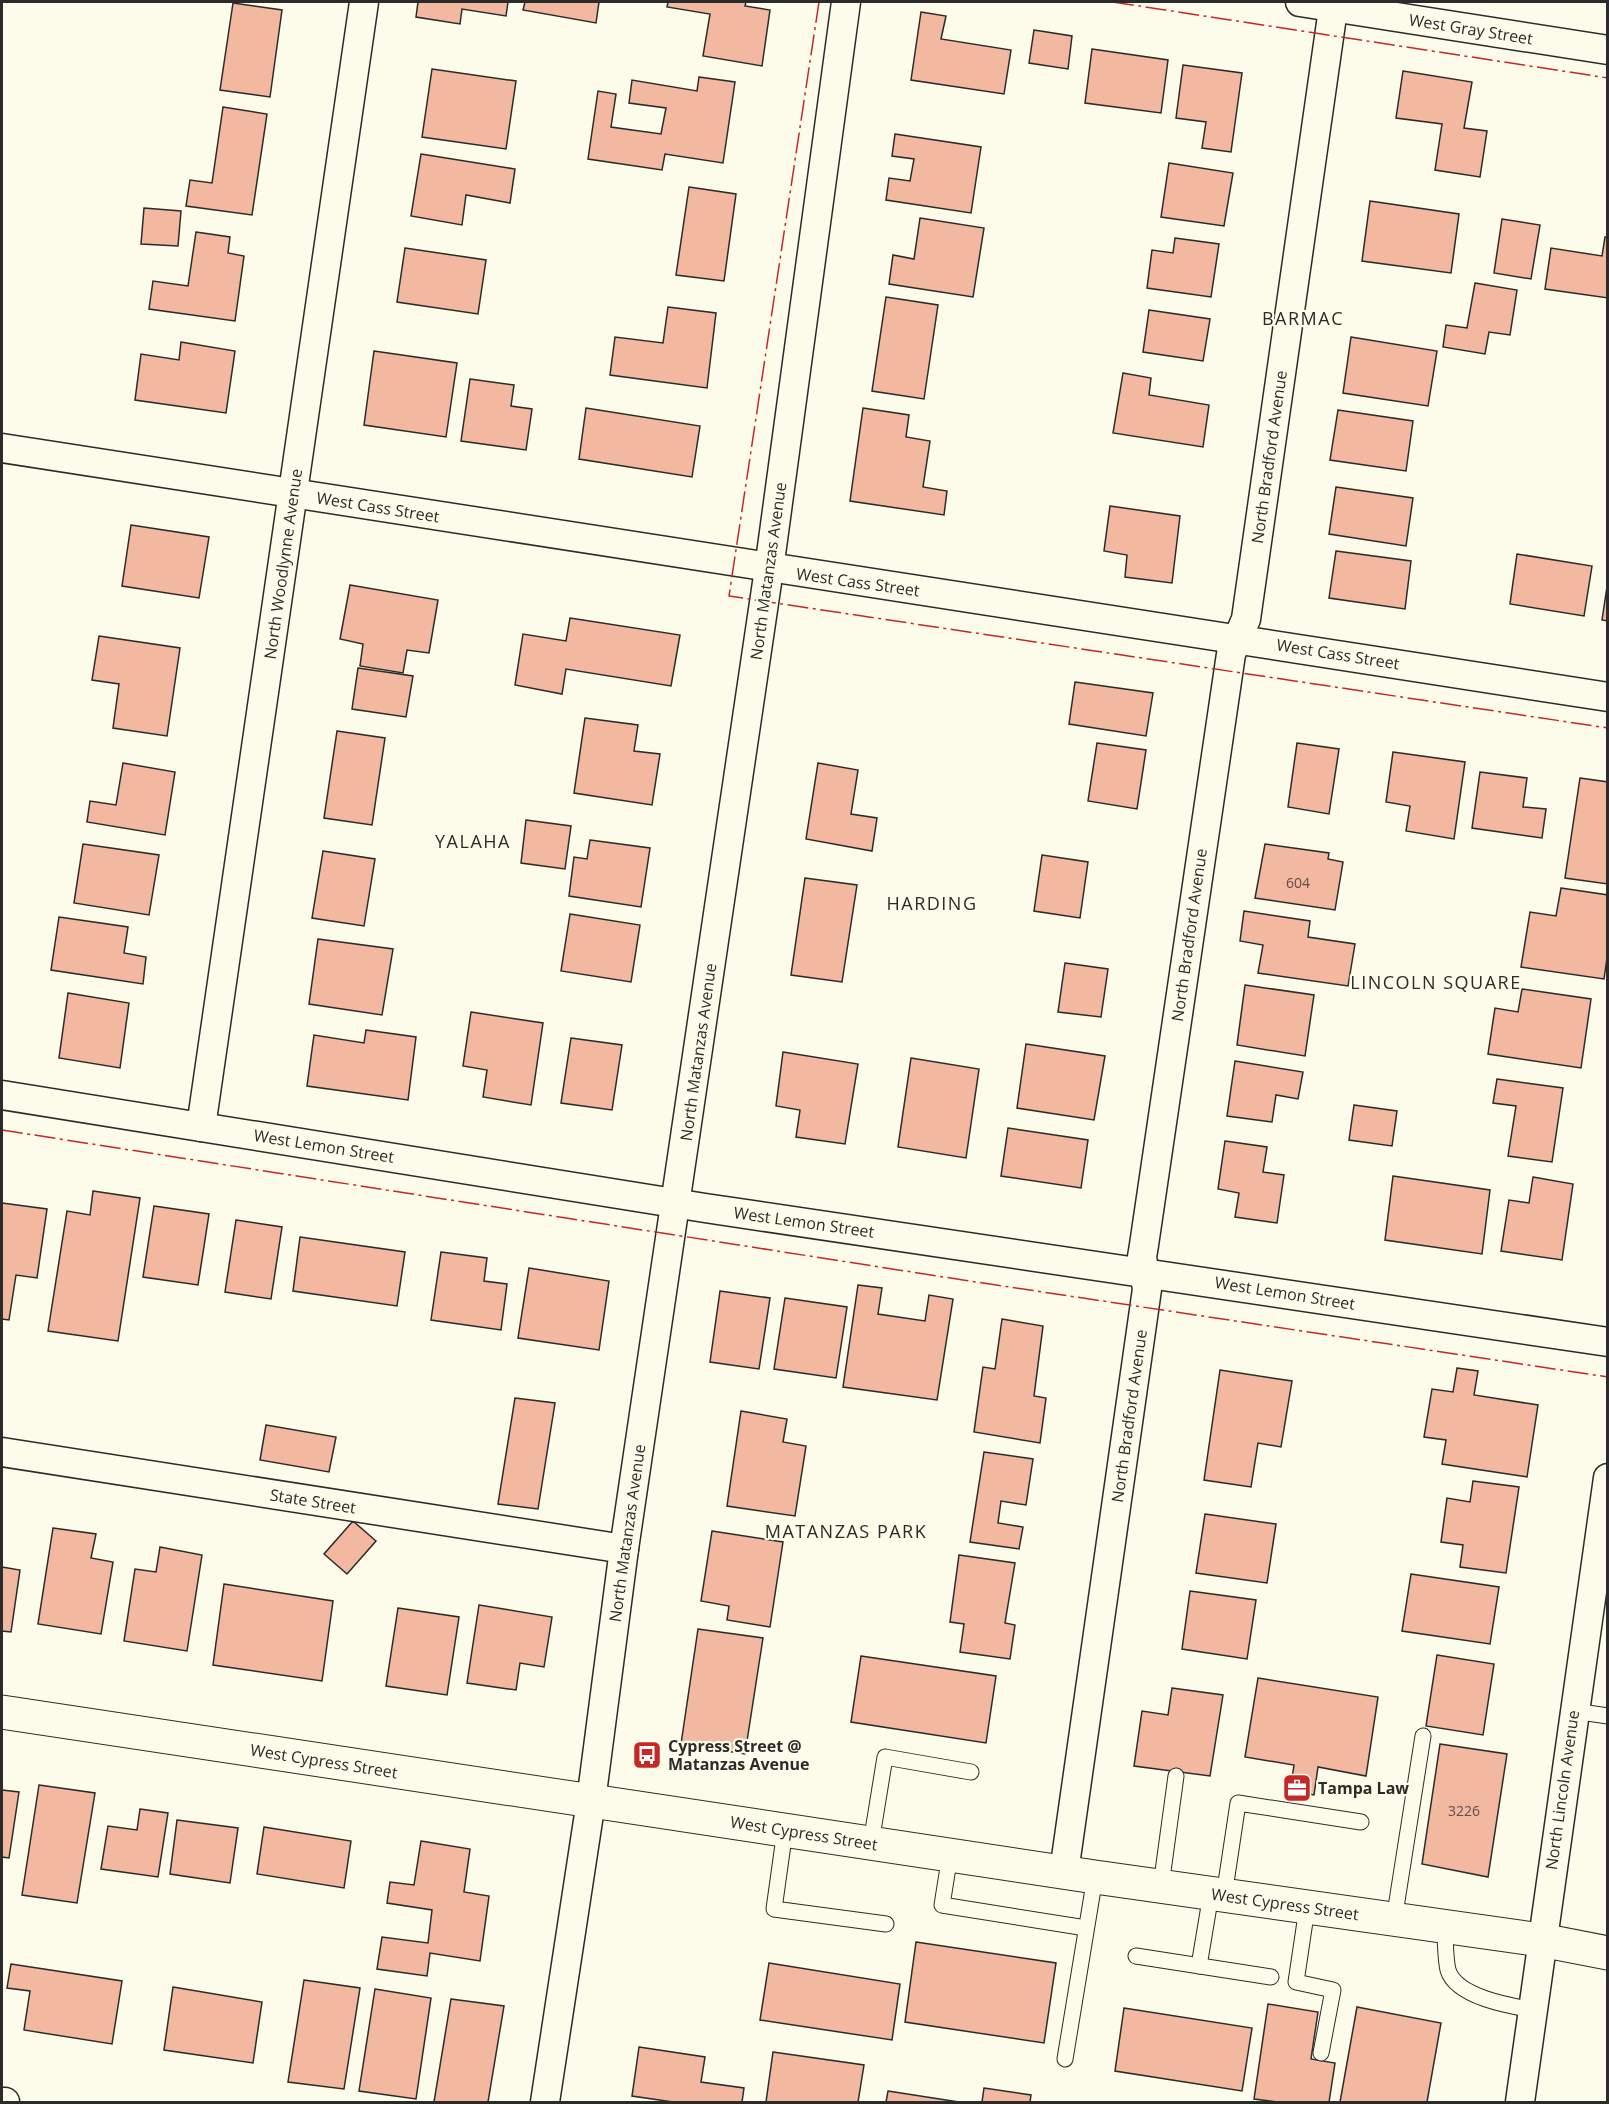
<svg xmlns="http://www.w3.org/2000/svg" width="1609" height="2104" viewBox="0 0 1609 2104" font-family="'Open Sans',sans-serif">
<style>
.building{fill:#f2b8a0;stroke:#2b2b2b;stroke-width:1.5}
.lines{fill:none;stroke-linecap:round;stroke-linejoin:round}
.lane-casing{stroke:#2b2b2b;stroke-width:17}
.street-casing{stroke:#2b2b2b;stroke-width:31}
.secondary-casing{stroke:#2b2b2b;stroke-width:35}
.lane{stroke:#fdfbea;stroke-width:15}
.street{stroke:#fdfbea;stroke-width:28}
.secondary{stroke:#fdfbea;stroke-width:33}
.power{stroke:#c62828;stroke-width:1.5;stroke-dasharray:21 4.5 3 4.5;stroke-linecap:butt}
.labels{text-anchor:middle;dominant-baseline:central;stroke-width:4.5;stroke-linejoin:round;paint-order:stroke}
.number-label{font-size:14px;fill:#5d4e48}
.street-label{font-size:16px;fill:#2b2b2b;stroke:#fdfbea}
.poi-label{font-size:16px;font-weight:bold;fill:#2b2b2b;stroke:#fdfbea;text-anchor:start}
.neighbourhood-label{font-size:18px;letter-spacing:1.5px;fill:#2b2b2b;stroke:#fdfbea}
</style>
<rect width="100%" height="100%" fill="#fdfbea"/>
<g class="building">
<polygon points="418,2 508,2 506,16 462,9 460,24 416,17"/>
<polygon points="525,2 599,2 596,23 523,10"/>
<polygon points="668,2 746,2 745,6 770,10 762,66 703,56 710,14 667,7"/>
<polygon points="233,3 282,10 270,97 220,90"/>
<polygon points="921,12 946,16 941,39 1011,50 1004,94 911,80"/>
<polygon points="1034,30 1072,36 1068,69 1029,63"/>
<polygon points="1092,49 1168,60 1161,113 1085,103"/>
<polygon points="1183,65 1242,73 1231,152 1202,148 1206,122 1176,118"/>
<polygon points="432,69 516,81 506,149 422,137"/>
<polygon points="1403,71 1472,82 1464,128 1487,131 1480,177 1435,170 1442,124 1396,118"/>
<polygon points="699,77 735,82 723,163 665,154 662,170 588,159 598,91 616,94 611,127 661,134 666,108 629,103 632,80 697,91"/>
<polygon points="223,107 267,114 252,215 186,206 190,180 212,183"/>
<polygon points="895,134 981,147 971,213 886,200 889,178 910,181 914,159 892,156"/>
<polygon points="421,154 515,169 510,203 466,195 462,225 411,216"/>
<polygon points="1169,163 1233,173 1224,226 1161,217"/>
<polygon points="689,187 736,194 724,281 676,275"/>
<polygon points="1370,201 1459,214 1451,273 1362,261"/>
<polygon points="144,208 181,211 178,246 141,244"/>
<polygon points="920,218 984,228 973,297 889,284 893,255 914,259"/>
<polygon points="1502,219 1540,225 1531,279 1494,273"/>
<polygon points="196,232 230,237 228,253 244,256 235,321 149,309 153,281 188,286"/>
<polygon points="1605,237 1608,237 1608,298 1545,289 1551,248 1602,256"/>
<polygon points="1175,238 1219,244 1211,297 1147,288 1152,250 1173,253"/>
<polygon points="405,248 486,260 478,314 397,302"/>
<polygon points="1475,283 1517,290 1510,335 1489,332 1485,354 1443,347 1446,325 1467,328"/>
<polygon points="886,297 938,305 924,399 872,391"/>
<polygon points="668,307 716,313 707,388 610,375 615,337 663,343"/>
<polygon points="1149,310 1210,319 1203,361 1143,352"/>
<polygon points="1351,337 1437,351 1428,406 1343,393"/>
<polygon points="181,342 235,351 226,413 135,400 141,354 179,360"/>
<polygon points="374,351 457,363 446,437 364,425"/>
<polygon points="1123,373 1151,378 1149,395 1209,405 1203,447 1113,433"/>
<polygon points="470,379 514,385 511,406 532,409 526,450 461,441"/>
<polygon points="586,408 700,426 692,477 579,459"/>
<polygon points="863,408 909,415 906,437 930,441 923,487 947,491 944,515 850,501"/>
<polygon points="1338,410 1413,421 1406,471 1330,460"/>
<polygon points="1336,487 1413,498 1406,546 1329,534"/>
<polygon points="1110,506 1180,516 1172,583 1125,577 1127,555 1104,551"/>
<polygon points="131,525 209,537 199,598 122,586"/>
<polygon points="1336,551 1411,561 1405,609 1329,598"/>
<polygon points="1517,554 1592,566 1584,616 1510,604"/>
<polygon points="1608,580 1608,621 1602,620"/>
<polygon points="350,585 438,600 429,653 407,650 403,673 360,666 363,644 340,639"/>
<polygon points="570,618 680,635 671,686 566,669 562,694 515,685 523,634 566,641"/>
<polygon points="99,636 180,648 167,736 113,728 119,684 92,680"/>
<polygon points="358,668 413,676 406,717 352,709"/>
<polygon points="1075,682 1153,693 1146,736 1069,724"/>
<polygon points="585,718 638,725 634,751 660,754 652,805 574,793"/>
<polygon points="337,731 385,738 372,825 324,818"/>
<polygon points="1097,743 1146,750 1137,809 1088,801"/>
<polygon points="1297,743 1339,749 1329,814 1288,807"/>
<polygon points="1393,752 1465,762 1454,839 1406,831 1410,806 1386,802"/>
<polygon points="123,763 175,772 165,835 87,822 90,801 116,805"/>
<polygon points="818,763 858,770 851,814 877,818 872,851 806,839"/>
<polygon points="1480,772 1527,778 1523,807 1546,809 1542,838 1472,828"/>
<polygon points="1580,778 1608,782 1608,884 1565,878"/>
<polygon points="526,820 571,826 565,869 521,863"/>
<polygon points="590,840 650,848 641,907 569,896 574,857 587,859"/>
<polygon points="83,844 159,855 149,915 74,903"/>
<polygon points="1265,844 1329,853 1328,859 1343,862 1335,910 1255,898"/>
<polygon points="323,851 375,859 364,926 312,918"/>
<polygon points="1042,855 1088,862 1080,918 1034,911"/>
<polygon points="805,878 857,885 842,982 791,975"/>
<polygon points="1561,888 1608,895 1608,951 1604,979 1521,967 1530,912 1556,916"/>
<polygon points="1244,911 1310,921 1308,937 1355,944 1348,986 1258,973 1263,945 1240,941"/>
<polygon points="570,914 640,925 631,982 561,971"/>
<polygon points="59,917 128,927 124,953 146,957 143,984 51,970"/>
<polygon points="318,939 393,949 382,1015 309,1004"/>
<polygon points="1065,963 1108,969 1101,1017 1058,1012"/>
<polygon points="1245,985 1314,995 1305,1056 1237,1045"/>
<polygon points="1522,989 1591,999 1581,1068 1488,1054 1495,1008 1518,1012"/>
<polygon points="68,993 129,1003 120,1068 59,1058"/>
<polygon points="471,1012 543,1023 531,1105 483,1097 487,1070 463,1066"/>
<polygon points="366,1030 416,1037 408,1100 307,1086 314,1035 364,1043"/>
<polygon points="571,1038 622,1045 612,1110 561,1103"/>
<polygon points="1026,1044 1105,1056 1094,1120 1017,1108"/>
<polygon points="783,1052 858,1064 845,1144 796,1137 800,1110 776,1106"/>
<polygon points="911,1058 979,1069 966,1158 898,1147"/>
<polygon points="1235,1061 1303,1072 1298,1099 1276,1095 1272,1122 1227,1116"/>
<polygon points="1497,1079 1563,1088 1552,1162 1508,1156 1516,1106 1493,1103"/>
<polygon points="1354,1105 1397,1111 1392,1146 1349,1140"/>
<polygon points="1008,1128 1088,1140 1081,1188 1001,1176"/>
<polygon points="1225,1141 1267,1147 1263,1172 1284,1175 1277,1223 1235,1217 1239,1193 1218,1189"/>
<polygon points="1393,1176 1490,1190 1482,1254 1385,1240"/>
<polygon points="1533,1177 1573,1184 1562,1260 1501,1251 1509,1200 1529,1203"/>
<polygon points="93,1191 140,1198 118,1341 48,1331 67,1211 90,1215"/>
<polygon points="2,1203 47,1209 37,1278 16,1275 9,1320 2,1319"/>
<polygon points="154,1206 209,1214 198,1285 143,1277"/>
<polygon points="236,1220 282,1227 271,1299 225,1292"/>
<polygon points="300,1237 405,1252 397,1306 293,1291"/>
<polygon points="441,1252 487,1258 484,1281 507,1284 501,1330 431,1320"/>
<polygon points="529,1268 609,1281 599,1350 518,1338"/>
<polygon points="858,1285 882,1288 878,1314 925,1321 929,1295 953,1299 937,1400 843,1387"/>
<polygon points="720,1291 770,1298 759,1369 710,1362"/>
<polygon points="785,1298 847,1307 836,1378 774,1369"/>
<polygon points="1002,1319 1043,1326 1034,1396 1046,1398 1040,1443 974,1432 983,1367 995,1369"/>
<polygon points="1457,1368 1478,1371 1474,1395 1538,1405 1527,1477 1442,1464 1446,1440 1424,1437 1432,1389 1453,1392"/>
<polygon points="1220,1370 1292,1381 1281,1447 1258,1443 1251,1487 1204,1480"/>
<polygon points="515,1398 555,1403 538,1509 498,1504"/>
<polygon points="741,1411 787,1419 783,1442 806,1446 795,1516 727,1506"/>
<polygon points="266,1425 336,1437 329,1472 260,1460"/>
<polygon points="984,1452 1033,1459 1026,1505 1001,1501 998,1523 1023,1527 1019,1549 970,1542"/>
<polygon points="1473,1481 1519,1487 1506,1573 1460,1567 1463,1545 1441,1542 1447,1498 1470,1502"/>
<polygon points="1205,1514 1276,1524 1267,1583 1196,1573"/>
<polygon points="353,1521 376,1541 347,1574 324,1554"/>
<polygon points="53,1528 96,1534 91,1558 113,1562 101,1634 38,1624"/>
<polygon points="712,1531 783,1542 770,1627 727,1620 729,1606 701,1601"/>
<polygon points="160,1547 202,1555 187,1651 124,1641 135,1569 156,1572"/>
<polygon points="959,1555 1015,1563 1005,1623 1015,1625 1010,1659 960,1652 964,1624 950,1622"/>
<polygon points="2,1567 20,1570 11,1632 2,1631"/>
<polygon points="1411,1574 1499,1587 1490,1644 1402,1631"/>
<polygon points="224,1584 333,1601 322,1681 213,1665"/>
<polygon points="1190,1591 1256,1600 1247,1659 1182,1649"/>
<polygon points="479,1605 552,1617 544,1667 520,1663 516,1690 467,1683"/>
<polygon points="398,1608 459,1617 447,1695 386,1686"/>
<polygon points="698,1629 763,1638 745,1754 681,1744"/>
<polygon points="1437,1655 1494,1664 1483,1735 1426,1726"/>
<polygon points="861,1656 996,1676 986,1743 851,1722"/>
<polygon points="1258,1678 1378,1697 1366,1776 1318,1767 1314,1795 1290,1791 1294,1765 1245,1757"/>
<polygon points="1172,1688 1223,1695 1210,1776 1134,1766 1142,1711 1168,1715"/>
<polygon points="1440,1744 1507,1754 1488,1877 1422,1864"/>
<polygon points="39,1785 95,1793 77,1903 22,1895"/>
<polygon points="2,1790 19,1792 9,1858 2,1857"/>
<polygon points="140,1809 168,1813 158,1877 101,1869 108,1826 137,1830"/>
<polygon points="177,1820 238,1828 230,1883 170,1874"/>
<polygon points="264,1827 351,1841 344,1888 257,1874"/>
<polygon points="421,1841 470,1849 464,1892 489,1896 480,1961 430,1953 427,1976 377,1969 382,1937 428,1943 432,1910 387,1903 390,1882 414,1885"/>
<polygon points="916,1942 1056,1963 1044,2043 905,2022"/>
<polygon points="769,1963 900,1984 892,2040 760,2020"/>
<polygon points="11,1964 122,1981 112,2044 24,2030 30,1991 7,1988"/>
<polygon points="304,1980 360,1988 344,2089 288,2082"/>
<polygon points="173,1987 262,2002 253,2063 164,2050"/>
<polygon points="375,1989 431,1998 416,2099 359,2091"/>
<polygon points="451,1999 504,2006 488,2102 434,2102"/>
<polygon points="1268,2004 1318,2012 1311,2059 1335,2063 1329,2102 1277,2102 1254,2099"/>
<polygon points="1357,2007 1441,2023 1427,2102 1340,2102"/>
<polygon points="1124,2008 1252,2028 1242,2091 1115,2071"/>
<polygon points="639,2047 705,2057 701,2082 744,2088 742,2102 673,2102 632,2096"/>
<polygon points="773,2052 864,2065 858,2102 766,2102"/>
<polygon points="984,2088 1031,2095 1030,2102 982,2102"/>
<polygon points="888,2091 959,2102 886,2102"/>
</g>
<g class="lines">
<g class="lane-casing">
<g id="lane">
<polyline points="1574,1711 1608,1716"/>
<polyline points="785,1830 774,1909 886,1924"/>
<polyline points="871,1843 885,1757 971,1772"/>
<polyline points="950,1855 942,1905 1086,1928"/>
<polyline points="1161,1886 1176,1776"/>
<polyline points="1224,1896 1238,1803 1361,1822"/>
<polyline points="1307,1908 1296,1982 1333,1990 1321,2053"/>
<polyline points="1394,1920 1423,1736"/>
<path d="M1444,1927C1446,1941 1445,1957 1448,1970C1456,1997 1510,2006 1534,2010"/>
<polyline points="1136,1956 1271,1977"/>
<polyline points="1199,1966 1211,1894"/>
<polyline points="1065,2059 1095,1877"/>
</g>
</g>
<g class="street-casing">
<g id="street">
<polyline points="1300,2 1608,50"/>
<polyline points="2,448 1608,697"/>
<polyline points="2,1095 705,1208 1608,1342"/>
<polyline points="201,1127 364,2"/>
<polyline points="2,1452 624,1549"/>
<polyline points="1064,1872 1147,1289 1142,1257 1144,1245 1231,654 1246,619 1334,2"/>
<polyline points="2,2102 5,2102"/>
<polyline points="545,2102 591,1801 624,1549 769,569 846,2"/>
<polyline points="1520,2102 1608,1478"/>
</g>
</g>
<g class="secondary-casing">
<polyline id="secondary" points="2,1712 1095,1877 1541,1940 1608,1953"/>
</g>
<use href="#lane" class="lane"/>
<use href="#street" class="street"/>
<use href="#secondary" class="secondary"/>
<g class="power">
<polyline points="819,2 729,596 1608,728"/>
<polyline points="1113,2 1608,78"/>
<polyline points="2,1130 963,1280 1608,1377"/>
</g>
</g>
<defs>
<g id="bus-square" transform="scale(1.5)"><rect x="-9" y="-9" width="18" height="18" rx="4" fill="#c62828" stroke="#fdfbea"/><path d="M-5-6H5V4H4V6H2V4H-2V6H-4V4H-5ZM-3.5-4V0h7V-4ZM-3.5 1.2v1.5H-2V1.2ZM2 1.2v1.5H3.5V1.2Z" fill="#fff"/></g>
<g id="office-square" transform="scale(1.5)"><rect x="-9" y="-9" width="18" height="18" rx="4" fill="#c62828" stroke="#fdfbea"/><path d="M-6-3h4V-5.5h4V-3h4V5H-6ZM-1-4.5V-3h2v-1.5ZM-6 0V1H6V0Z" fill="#fff"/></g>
</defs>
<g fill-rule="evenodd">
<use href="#bus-square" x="647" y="1755"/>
<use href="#office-square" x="1297" y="1788"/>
</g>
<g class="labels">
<g class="number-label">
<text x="1298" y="882">604</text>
<text x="1464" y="1810">3226</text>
</g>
<g class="street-label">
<text transform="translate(1471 29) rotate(9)">West Gray Street</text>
<text transform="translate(1269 457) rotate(-82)">North Bradford Avenue</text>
<text transform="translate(378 507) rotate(9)">West Cass Street</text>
<text transform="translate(283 564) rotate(-82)">North Woodlynne Avenue</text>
<text transform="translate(768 571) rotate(-82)">North Matanzas Avenue</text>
<text transform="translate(858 582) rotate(8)">West Cass Street</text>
<text transform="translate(1338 654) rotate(9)">West Cass Street</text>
<text transform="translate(1189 935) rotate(-82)">North Bradford Avenue</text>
<text transform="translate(698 1052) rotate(-82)">North Matanzas Avenue</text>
<text transform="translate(324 1146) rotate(9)">West Lemon Street</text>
<text transform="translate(804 1222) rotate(8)">West Lemon Street</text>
<text transform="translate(1285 1293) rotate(9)">West Lemon Street</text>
<text transform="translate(1129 1416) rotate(-82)">North Bradford Avenue</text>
<text transform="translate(313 1501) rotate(9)">State Street</text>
<text transform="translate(627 1533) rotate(-82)">North Matanzas Avenue</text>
<text transform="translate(324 1761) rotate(9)">West Cypress Street</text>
<text transform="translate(1562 1790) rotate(-82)">North Lincoln Avenue</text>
<text transform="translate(804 1833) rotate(9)">West Cypress Street</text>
<text transform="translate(1285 1904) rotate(8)">West Cypress Street</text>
</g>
<g class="poi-label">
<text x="668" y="1746">Cypress Street @<tspan x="668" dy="18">Matanzas Avenue</tspan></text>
<text x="1318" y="1788">Tampa Law</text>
</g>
<g class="neighbourhood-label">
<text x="1303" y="318">BARMAC</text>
<text x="473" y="841">YALAHA</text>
<text x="932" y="903">HARDING</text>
<text x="1436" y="982">LINCOLN SQUARE</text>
<text x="846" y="1531">MATANZAS PARK</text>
</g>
</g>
<rect width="1609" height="2104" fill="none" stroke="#2b2b2b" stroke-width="6"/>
</svg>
